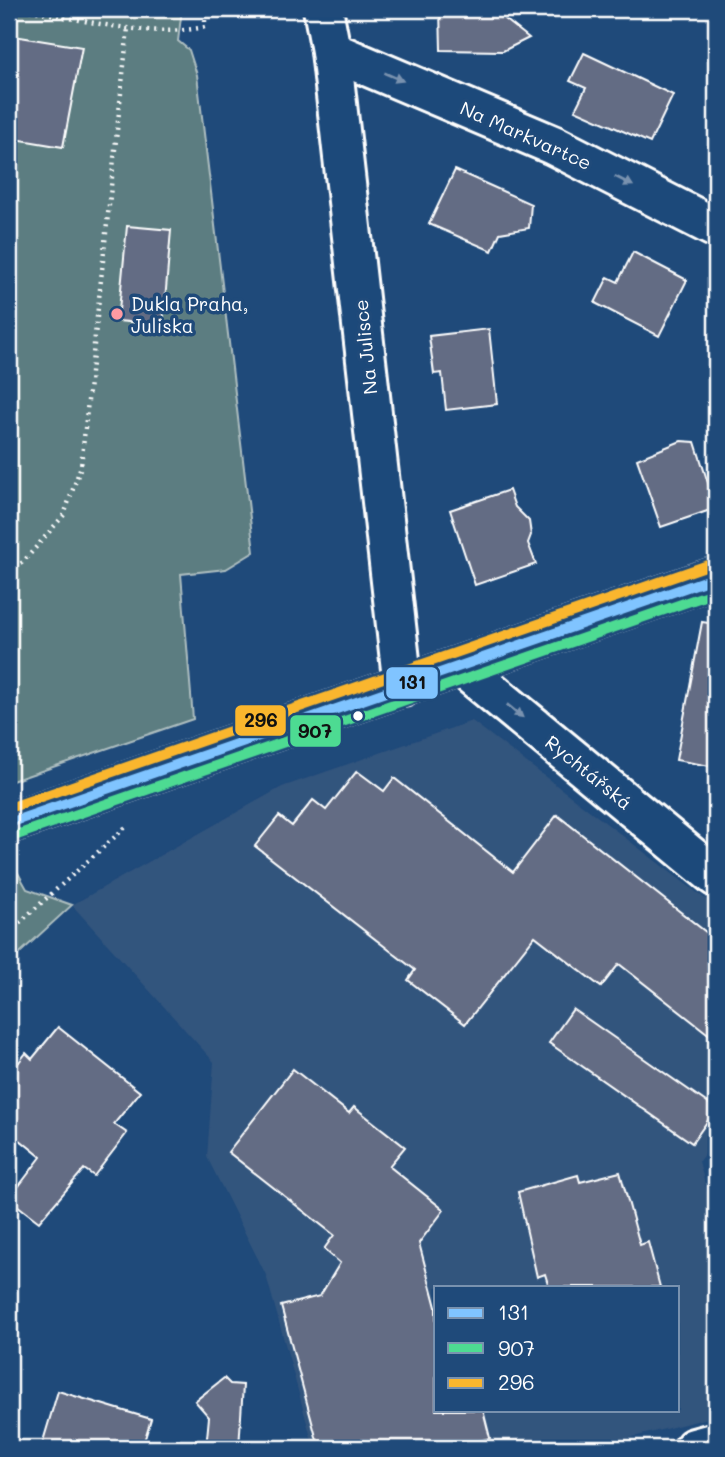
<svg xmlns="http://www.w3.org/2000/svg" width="725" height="1457" viewBox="0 0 725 1457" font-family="Mali,sans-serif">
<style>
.built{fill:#33547d;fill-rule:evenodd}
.green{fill:#5c7d81;stroke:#aebec0;stroke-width:2}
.building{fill:#636c84;stroke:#fff;stroke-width:2}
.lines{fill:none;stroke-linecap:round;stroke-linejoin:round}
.minor-casing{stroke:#fff;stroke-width:44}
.path{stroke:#fff;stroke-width:4.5;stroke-dasharray:2 5;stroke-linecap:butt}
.minor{stroke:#1f4a7a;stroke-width:38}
.bus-1-casing{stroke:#1f4a7a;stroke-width:16}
.bus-2-casing{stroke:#1f4a7a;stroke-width:16}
.bus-3-casing{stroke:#1f4a7a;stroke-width:16}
.bus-1{stroke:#80c4ff;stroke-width:10}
.bus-2{stroke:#4ddb92;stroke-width:10}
.bus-3{stroke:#fab62d;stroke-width:10}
.oneway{fill:#7992af}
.poi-dot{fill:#ff9aa2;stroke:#1f4a7a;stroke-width:2.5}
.bus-dot{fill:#fff;stroke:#1f4a7a;stroke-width:2.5}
.labels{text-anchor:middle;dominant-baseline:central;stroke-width:7;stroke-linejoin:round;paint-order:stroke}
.street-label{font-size:19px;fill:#fff;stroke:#1f4a7a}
.poi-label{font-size:19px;fill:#fff;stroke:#1f4a7a;text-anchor:start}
.line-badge{stroke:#1f4a7a;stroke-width:2.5}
.pale-badge-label{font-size:19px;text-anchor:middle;font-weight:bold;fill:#111}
</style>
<rect width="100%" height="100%" fill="#1f4a7a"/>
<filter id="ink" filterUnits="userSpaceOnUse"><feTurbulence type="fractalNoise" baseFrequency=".0143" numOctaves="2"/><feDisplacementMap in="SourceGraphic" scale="14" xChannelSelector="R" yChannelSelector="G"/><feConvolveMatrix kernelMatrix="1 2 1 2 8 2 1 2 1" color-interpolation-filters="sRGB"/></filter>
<g filter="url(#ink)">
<path class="built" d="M472,721L716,907V1139L699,1161L716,1227V1416L590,1448H314L266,1275L207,1157L214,1062L72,905L282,787ZM436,1287H678V1410H436Z"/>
<g class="green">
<polygon points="9,9 182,9 178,41 189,50 197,75 254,552 226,569 181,574 193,719 9,782"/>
<polygon points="9,857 27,889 72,905 9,963"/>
</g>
<g class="building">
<polygon points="440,9 505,9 505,19 529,38 503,51 441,50"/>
<polygon points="14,36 82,47 63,147 9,138 9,65"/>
<polygon points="584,53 673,95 650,143 575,110 586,88 570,81"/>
<polygon points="455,170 531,204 529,228 500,233 492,251 429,224"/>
<polygon points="127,226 171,230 163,325 118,321"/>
<polygon points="633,252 687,280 659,336 595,303 608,277 618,282"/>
<polygon points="489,329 497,404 446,410 442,373 434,374 429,336"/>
<polygon points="681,441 695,442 716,508 661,527 637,459"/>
<polygon points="509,490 515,507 529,521 531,535 528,543 536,564 475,585 450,510"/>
<polygon points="702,622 716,624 716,767 676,760"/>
<polygon points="357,771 384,791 394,778 513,872 557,815 716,940 716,1040 619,964 601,987 535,936 465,1024 408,980 415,970 255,846 279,816 292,826 313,800 326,810"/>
<polygon points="573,1009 716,1109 692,1143 549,1043"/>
<polygon points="58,1027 140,1092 114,1124 127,1133 94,1176 84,1169 39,1222 9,1199 41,1157 9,1131 9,1075 26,1053 32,1059"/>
<polygon points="293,1069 349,1113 354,1107 405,1147 389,1166 444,1210 419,1243 436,1307 436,1410 483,1410 490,1438 453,1448 319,1448 281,1306 320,1296 340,1263 324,1249 334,1235 228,1152"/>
<polygon points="620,1172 640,1245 648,1242 660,1287 549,1287 545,1274 537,1277 518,1192 578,1175 580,1182"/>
<polygon points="224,1378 230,1384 243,1385 239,1448 206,1448 209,1417 195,1401"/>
<polygon points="58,1391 151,1419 142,1448 41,1448"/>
</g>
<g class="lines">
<g class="minor-casing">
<g id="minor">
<polyline points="323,9 331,51 403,687"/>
<polyline points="331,51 553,145 716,228"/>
<polyline points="463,668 716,877"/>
<polyline points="9,823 716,577"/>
<polyline points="694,1448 716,1442"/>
</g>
</g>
<g class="path">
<path d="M23,9C82,19 146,39 205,27V9"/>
<polyline points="9,571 23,562 64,515 81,466 128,28"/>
<polyline points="9,932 128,825"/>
</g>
<use href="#minor" class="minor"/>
<g class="bus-1-casing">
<polyline id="bus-1" points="9,823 716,577"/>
</g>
<g class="bus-2-casing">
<polyline id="bus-2" points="14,836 716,592"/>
</g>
<g class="bus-3-casing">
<polyline id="bus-3" points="9,808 711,564"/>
</g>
<use href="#bus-1" class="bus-1"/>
<use href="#bus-2" class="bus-2"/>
<use href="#bus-3" class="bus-3"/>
</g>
<defs><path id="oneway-solid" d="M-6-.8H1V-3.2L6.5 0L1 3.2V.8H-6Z" transform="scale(1.75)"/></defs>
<g class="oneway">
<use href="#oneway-solid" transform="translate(394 77) rotate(23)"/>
<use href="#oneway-solid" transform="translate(624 181) rotate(27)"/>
<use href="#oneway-solid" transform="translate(515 711) rotate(39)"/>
</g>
</g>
<circle class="poi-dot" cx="117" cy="314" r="7"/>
<circle class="bus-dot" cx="358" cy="716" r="6"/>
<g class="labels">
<g class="street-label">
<text transform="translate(526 135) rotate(24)">Na Markvartce</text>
<text transform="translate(365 347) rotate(-96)">Na Julisce</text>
<text transform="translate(589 772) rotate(39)">Rychtářská</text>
</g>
<g class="poi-label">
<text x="131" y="303">Dukla Praha,<tspan x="131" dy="22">Juliska</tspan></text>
</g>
</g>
<g class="line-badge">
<rect x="385" y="666" width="54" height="34" rx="7" fill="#80c4ff"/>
<rect x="234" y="704" width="53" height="33" rx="7" fill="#fab62d"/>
<rect x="289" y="714" width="53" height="34" rx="7" fill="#4ddb92"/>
</g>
<g class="pale-badge-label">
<text x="412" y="689">131</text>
<text x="261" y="727">296</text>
<text x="315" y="738">907</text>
</g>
<rect width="725" height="1457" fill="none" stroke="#1f4a7a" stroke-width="35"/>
<rect x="18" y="18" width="690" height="1422" fill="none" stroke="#fff" stroke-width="2.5" filter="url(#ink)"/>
<rect x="434" y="1286" width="245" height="126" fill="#1f4a7a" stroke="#7992af" stroke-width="2"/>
<rect x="448" y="1308" width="35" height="10" fill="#80c4ff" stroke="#7992af" stroke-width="2"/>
<text x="498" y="1320" font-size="21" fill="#ffffff">131</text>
<rect x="448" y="1343" width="35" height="10" fill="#4ddb92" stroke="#7992af" stroke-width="2"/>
<text x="498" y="1356" font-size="21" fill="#ffffff">907</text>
<rect x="448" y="1378" width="35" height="10" fill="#fab62d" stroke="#7992af" stroke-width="2"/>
<text x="498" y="1390" font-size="21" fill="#ffffff">296</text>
</svg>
